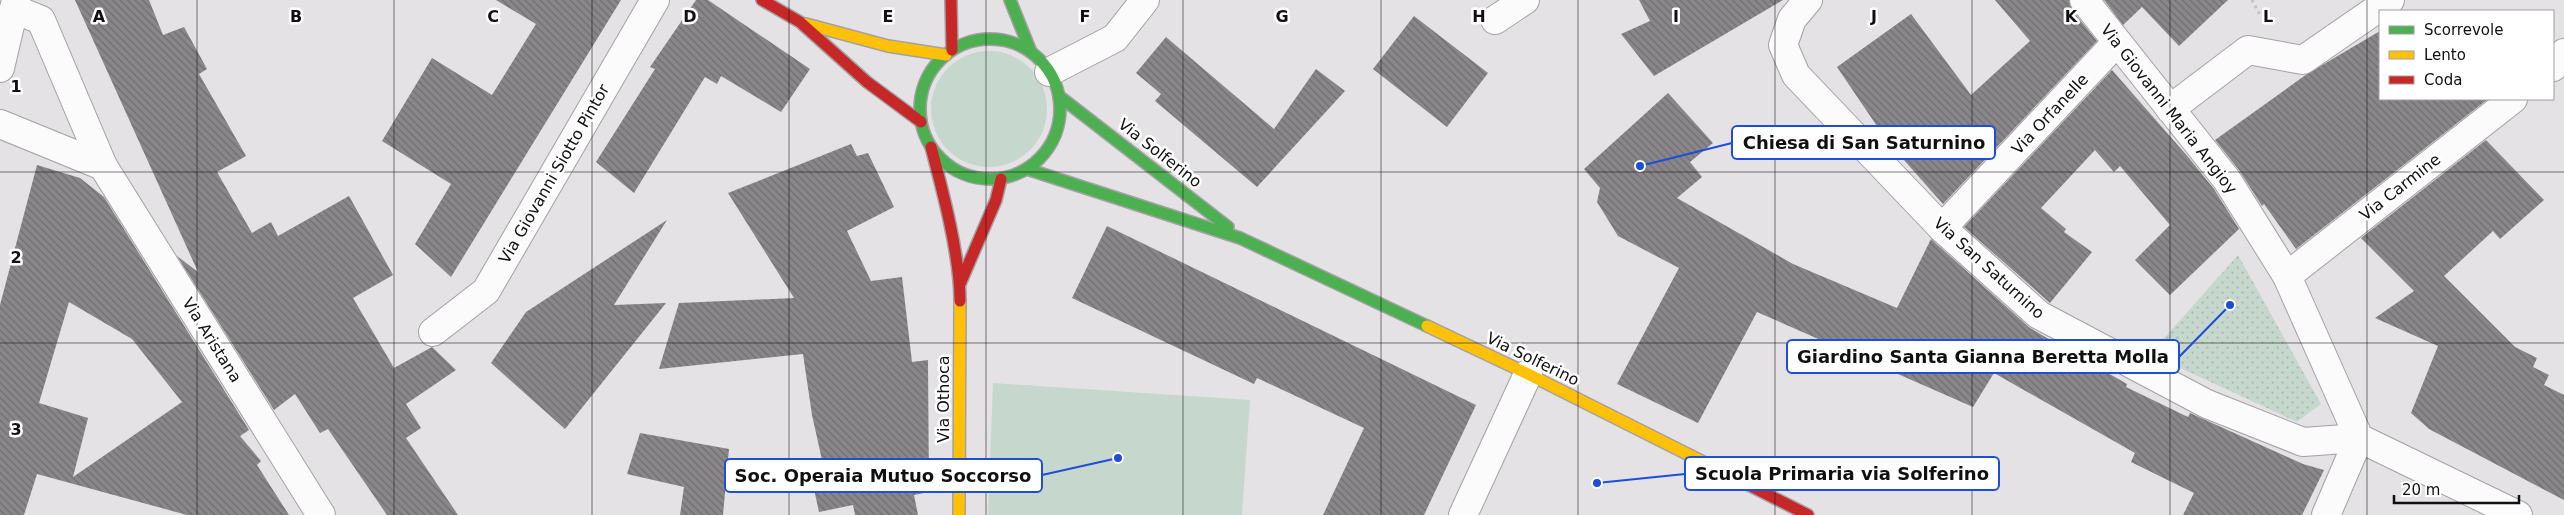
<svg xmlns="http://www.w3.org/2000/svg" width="2564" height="515" viewBox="0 0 2564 515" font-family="'DejaVu Sans',sans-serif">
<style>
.grass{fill:#c6d8cd}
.garden{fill:url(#garden-dots)}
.building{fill:url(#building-back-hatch);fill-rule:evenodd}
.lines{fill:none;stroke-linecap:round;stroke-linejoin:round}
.street-casing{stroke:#a3a1a4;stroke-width:30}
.fast-casing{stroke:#a3a1a4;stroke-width:14}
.slow-casing{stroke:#a3a1a4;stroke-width:14}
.jam-casing{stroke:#a3a1a4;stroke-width:14}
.path{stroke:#c1c1c2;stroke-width:3;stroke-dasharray:2.5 4;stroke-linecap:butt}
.street{stroke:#fbfbfb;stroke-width:28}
.fast{stroke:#4caf50;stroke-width:11}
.slow{stroke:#ffc107;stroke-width:11}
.jam{stroke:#c62828;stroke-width:11}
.grid{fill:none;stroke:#100f11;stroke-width:1;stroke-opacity:0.55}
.labels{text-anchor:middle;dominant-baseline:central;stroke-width:5;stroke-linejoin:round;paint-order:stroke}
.street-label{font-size:16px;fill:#100f11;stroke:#fff}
.grid-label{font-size:16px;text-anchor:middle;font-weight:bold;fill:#100f11;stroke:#fff;stroke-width:5;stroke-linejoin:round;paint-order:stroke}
.leader{fill:none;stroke:#1d4ed8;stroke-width:2}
.callout-dot{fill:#1d4ed8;stroke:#fff;stroke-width:2}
.callout{fill:#fff;stroke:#1d4ed8;stroke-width:2}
.callout-label{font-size:18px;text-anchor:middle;font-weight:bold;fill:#100f11}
</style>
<defs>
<pattern id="garden-dots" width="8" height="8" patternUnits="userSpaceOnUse" patternTransform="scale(1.25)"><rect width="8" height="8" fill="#c6d8cd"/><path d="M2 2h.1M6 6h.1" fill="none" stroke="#a9b8af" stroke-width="1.8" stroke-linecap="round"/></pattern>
<pattern id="building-back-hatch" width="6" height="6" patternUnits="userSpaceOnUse" patternTransform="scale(1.25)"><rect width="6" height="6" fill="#89878a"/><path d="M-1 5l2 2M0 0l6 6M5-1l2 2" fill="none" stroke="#6f6d6f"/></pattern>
</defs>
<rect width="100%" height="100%" fill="#e4e2e5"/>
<g class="grass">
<circle cx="989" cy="109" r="58"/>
<polygon points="993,383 1250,400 1242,515 988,515"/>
</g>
<polygon class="garden" points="2238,255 2321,404 2297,422 2150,354"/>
<g class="building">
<polygon points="75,0 149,0 163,35 184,27 207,69 199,74 246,156 217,172 252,233 271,222 278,236 349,196 393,275 353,298 394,368 432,347 456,370 406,404 421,428 406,438 458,515 387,515 328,429 320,433 295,394 274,410 177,256 198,272"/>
<polygon points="496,0 621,0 451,277 415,244 451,184 382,141 432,58 492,95 536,24"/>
<polygon points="696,0 708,0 810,69 781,112 721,76 717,84 705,77 634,193 596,162 655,69 650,67"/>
<polygon points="1639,0 1783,0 1654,76 1621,34 1650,21"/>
<polygon points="1995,0 2069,0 2072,10 2097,41 1943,204 1887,141 1837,67 1911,14 1971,95 2030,41"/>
<polygon points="2104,0 2228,0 2179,46 2142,7 2123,25"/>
<polygon points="1414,16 1488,73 1447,127 1373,69"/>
<polygon points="2380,31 2380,99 2488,99 2296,249 2264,204 2262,206 2239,170 2215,140 2307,74"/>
<polygon points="1166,37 1274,129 1316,69 1345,91 1257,187 1155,101 1161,94 1136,73"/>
<polygon points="2112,70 2189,158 2214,189 2239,229 2170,295 2135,260 2170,225 2120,166 2114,172 2095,150 2041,208 2066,229 2064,232 2092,252 2050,303 1964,227"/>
<polygon points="1668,93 1713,143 1690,162 1702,177 1677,198 1793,264 1897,308 1931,239 2030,328 2127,384 2126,387 2188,417 2190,413 2303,464 2324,470 2302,515 2183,515 2194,493 2131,462 2135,453 1994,373 1973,407 1757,312 1698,423 1617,384 1679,268 1618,236 1597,202 1600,188 1584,169"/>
<polygon points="2486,140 2544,200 2500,239 2493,231 2444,276 2515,347 2537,358 2533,367 2549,375 2544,385 2564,395 2564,500 2429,429 2411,413 2438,346 2375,318 2414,291 2361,238"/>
<polygon points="851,144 857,156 868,153 894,207 847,231 871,281 902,277 912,362 928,360 929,492 914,495 918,515 855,515 853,505 819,512 812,480 826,478 812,415 803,354 659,369 679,303 794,298 728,193"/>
<path d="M37,165L80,178L104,197L249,430L240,436L261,461L257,465L289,515H187L37,474L24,515H0V305ZM69,302L132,339L182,402L73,477L88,418L39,403Z"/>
<polygon points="667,220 614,305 666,303 565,429 491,363 526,312"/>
<polygon points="1107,226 1476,405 1424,515 1323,515 1364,428 1257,378 1254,384 1072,298"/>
<polygon points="640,433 729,449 723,515 680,515 684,487 627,474"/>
</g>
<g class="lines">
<g class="street-casing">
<g id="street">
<polyline points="1808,0 1792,19 1783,45 1796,75 1942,228 2039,315 2207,404 2303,442 2359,438"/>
<polyline points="2084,0 2227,180 2287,276 2359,438 2518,515"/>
<polyline points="14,9 41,20 103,166 321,515"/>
<polyline points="1495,20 1525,0"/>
<polyline points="2553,67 2564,53"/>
<polyline points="0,68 16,0"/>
<polyline points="1049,72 1115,38 1145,0"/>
<polyline points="2170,109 2248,50 2303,60 2390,0"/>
<polyline points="0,124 103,166"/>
<polyline points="1942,228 2116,43"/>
<polyline points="2287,276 2513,99"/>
<polyline points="433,332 486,291 655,0"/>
<polyline points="1463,515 1528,374"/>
<polyline points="2326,515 2359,438"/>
</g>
</g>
<g class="fast-casing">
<g id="fast">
<polyline points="1010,0 1031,52"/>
<circle cx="990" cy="109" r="70"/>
<polyline points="1059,96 1228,227"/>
<polyline points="1027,169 1240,238 1427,326"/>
</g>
</g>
<g class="slow-casing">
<g id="slow">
<polyline points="806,24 888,46 946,55"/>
<polyline points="1427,326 1528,374 1739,480"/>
<polyline points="959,515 960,301"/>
</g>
</g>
<g class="jam-casing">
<g id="jam">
<polyline points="762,0 800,22 867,82 921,122"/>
<polyline points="951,0 952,50"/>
<path d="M931,147C943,192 960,256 960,301"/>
<polyline points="960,284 996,200 1001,179"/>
<polyline points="1739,480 1808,515"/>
</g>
</g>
<polyline class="path" points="2252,0 2260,15"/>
<use href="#street" class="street"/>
<use href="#fast" class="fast"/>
<use href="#slow" class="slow"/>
<use href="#jam" class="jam"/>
</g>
<path class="grid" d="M197,0V515M394,0V515M592,0V515M789,0V515M986,0V515M1183,0V515M1381,0V515M1578,0V515M1775,0V515M1972,0V515M2170,0V515M2367,0V515M0,172H2564M0,343H2564"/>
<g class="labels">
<g class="street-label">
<text transform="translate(2169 109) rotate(52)">Via Giovanni Maria Angioy</text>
<text transform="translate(2050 114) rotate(-47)">Via Orfanelle</text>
<text transform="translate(1160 153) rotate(38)">Via Solferino</text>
<text transform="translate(554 174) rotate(-60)">Via Giovanni Siotto Pintor</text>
<text transform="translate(2400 187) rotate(-38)">Via Carmine</text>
<text transform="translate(1989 268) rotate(42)">Via San Saturnino</text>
<text transform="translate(212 340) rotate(58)">Via Aristana</text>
<text transform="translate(1533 359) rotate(26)">Via Solferino</text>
<text transform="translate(943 399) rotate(-90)">Via Othoca</text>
</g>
</g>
<g class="grid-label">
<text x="99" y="22">A</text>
<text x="296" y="22">B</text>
<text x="493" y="22">C</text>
<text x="690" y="22">D</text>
<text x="888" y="22">E</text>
<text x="1085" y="22">F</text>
<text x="1282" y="22">G</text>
<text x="1479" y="22">H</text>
<text x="1676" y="22">I</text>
<text x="1874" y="22">J</text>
<text x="2071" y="22">K</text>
<text x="2268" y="22">L</text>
<text x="16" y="92">1</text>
<text x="16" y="263">2</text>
<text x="16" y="435">3</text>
</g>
<path class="leader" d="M1640 166L1732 143M2230 305L2179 357M1597 483L1685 474M1118 458L1042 475"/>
<g class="callout-dot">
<circle cx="1640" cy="166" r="5"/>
<circle cx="2230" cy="305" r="5"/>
<circle cx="1597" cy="483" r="5"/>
<circle cx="1118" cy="458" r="5"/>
</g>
<g class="callout">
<rect x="1732" y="126" width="263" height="33" rx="5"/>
<rect x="1787" y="340" width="392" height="33" rx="5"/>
<rect x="1685" y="457" width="314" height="33" rx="5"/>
<rect x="725" y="459" width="317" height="33" rx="5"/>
</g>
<g class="callout-label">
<text x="1864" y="149">Chiesa di San Saturnino</text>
<text x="1983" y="363">Giardino Santa Gianna Beretta Molla</text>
<text x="1842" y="480">Scuola Primaria via Solferino</text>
<text x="883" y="482">Soc. Operaia Mutuo Soccorso</text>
</g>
<rect x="2379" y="10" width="175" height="90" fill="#ffffff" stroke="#9f9fa0"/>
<rect x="2389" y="26" width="25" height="8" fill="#4caf50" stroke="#9f9fa0"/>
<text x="2424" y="35" font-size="15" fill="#100f11">Scorrevole</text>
<rect x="2389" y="51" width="25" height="8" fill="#ffc107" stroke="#9f9fa0"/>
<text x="2424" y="60" font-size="15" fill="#100f11">Lento</text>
<rect x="2389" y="76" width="25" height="8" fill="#c62828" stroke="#9f9fa0"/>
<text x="2424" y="85" font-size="15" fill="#100f11">Coda</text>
<path d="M2394 495v8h125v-8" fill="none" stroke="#100f11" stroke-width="2.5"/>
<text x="2402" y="495" font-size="15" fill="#100f11" stroke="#ffffff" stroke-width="4" paint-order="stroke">20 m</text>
</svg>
